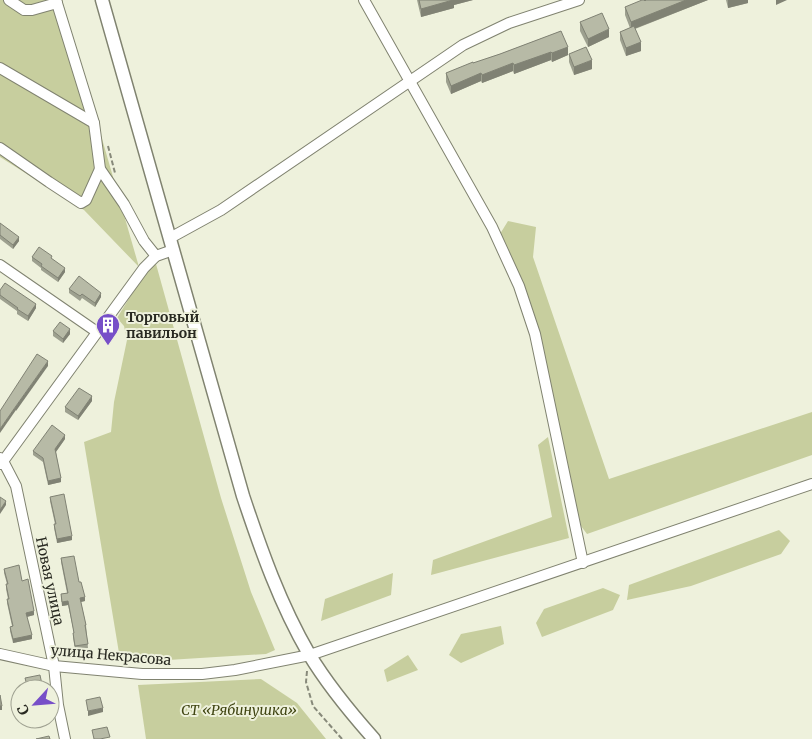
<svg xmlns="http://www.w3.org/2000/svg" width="812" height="739" viewBox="0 0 812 739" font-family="Merriweather,serif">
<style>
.green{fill:#c7ce9e}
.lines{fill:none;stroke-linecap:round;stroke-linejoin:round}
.minor-casing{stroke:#808370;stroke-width:12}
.major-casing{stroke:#808370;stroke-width:15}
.path{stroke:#87897a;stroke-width:2;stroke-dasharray:5 2.5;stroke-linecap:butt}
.minor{stroke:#fff;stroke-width:10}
.major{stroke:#fff;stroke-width:12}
.wall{fill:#9da08f}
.shaded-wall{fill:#808274}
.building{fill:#b7baa6;stroke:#808274}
.labels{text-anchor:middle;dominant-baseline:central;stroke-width:4;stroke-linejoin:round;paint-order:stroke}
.poi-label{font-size:14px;font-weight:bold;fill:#282921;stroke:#eef1dc;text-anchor:start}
.street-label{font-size:14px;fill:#282921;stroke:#eef1dc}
.park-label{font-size:14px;font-style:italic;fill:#404512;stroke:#eef1dc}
</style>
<rect width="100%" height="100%" fill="#eef1dc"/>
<g class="green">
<polygon points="0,0 62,0 139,267 84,210 0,157"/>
<polygon points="508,221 536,227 533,257 609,479 812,412 812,455 587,534 581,526 531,311 500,234"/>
<polygon points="156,264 221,498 251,592 275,650 266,654 168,660 120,659 84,442 111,432 114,402 127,340 124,326 117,318 146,271"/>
<polygon points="548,437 569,538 431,575 433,560 552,517 538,445"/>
<polygon points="779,530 790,541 781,554 691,586 627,600 629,585"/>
<polygon points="393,573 391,595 321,621 325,599"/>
<polygon points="603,588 620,595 613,610 542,637 536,623 544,609"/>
<polygon points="501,626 504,644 461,663 449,655 461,634"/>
<polygon points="408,655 418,670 387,682 384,670"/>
<polygon points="261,679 297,703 326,739 146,739 138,685"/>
</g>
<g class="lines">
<g class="minor-casing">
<g id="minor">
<polyline points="9,0 24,10 32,10 57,3"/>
<polyline points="56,0 94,123 100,169 124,204 144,241 156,256"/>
<polyline points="364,0 492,227 519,286 535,334 583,563"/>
<polyline points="0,68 94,123"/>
<polyline points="0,148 49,182 81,203 86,200 100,169"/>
<polyline points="170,238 221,210 463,45 509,23 579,0"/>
<polyline points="0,265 97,332"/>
<polyline points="0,458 3,461 16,486 54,666 58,705 65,739"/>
<polyline points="1,464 144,268 156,256 173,250"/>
<polyline points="0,654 54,666 142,674 202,674 235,670 310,655 812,484"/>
</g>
</g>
<g class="major-casing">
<path id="major" d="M102,0L243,496C261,550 280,604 309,654C327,684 350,712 374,739"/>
</g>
<g class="path">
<polyline points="108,146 115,173"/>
<polyline points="307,671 306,682 313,706 342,739"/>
</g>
<use href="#minor" class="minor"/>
<use href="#major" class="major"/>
</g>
<g class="wall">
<polygon points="417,0 473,0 454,5 454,8 421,17"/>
<polygon points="708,0 635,29 641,51 626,56 620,40 620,32 630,28 625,15 625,7 645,1"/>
<polygon points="726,0 748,0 748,3 728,8"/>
<polygon points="580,22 609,37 588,47 580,31"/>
<polygon points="561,31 568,55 552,62 551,60 514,74 513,71 482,83 481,81 451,94 446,82 446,73 500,54"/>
<polygon points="569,54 592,69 574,75 569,62"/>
<polygon points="0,223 19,241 13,249 0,239"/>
<polygon points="32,257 52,259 65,272 58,282 41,270 41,268 32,261"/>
<polygon points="69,289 101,297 95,307 82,298 80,301 69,293"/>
<polygon points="0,290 36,308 28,321 17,314 17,311 0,299"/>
<polygon points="53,331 70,334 63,343 53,336"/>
<polygon points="92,401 78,420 65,412 65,407"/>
<polygon points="65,439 56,452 61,482 48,485 43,462 33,455 33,451"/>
<polygon points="50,497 72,540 57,543 54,528 54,524 55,524 50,501"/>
<polygon points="61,558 79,582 85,601 81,602 86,625 88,648 75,650 73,637 73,633 74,633 68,605 62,606 61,598 61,594 67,593 61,562"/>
<polygon points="4,569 22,581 34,615 27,617 32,639 13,643 10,631 10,627 12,626 7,603 8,599 6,589 6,584 7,584 4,573"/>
</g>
<g class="shaded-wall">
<polygon points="453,0 473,0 454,5 454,8 421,17 421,9"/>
<polygon points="686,0 708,0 631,30 631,22"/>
<polygon points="728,0 748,0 748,3 728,8"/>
<polygon points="776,0 787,0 776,5"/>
<polygon points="609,29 609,37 588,47 588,39"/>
<polygon points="641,42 641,51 626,56 626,48"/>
<polygon points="568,47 568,55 552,62 552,53"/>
<polygon points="551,52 551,60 514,74 514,65"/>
<polygon points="592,60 592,69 574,75 574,67"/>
<polygon points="513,63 513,71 482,83 482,75"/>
<polygon points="481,73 481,81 451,94 451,86"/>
<polygon points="19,237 19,241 13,249 13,245"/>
<polygon points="65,268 65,272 58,282 58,278"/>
<polygon points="101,293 101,297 95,307 95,303"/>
<polygon points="36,304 36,308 28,321 28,316"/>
<polygon points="70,329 70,334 63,343 63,339"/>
<polygon points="48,361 48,366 16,411 16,406"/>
<polygon points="92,396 92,401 78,420 78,416"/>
<polygon points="16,406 16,410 0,433 0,429"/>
<polygon points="65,435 65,439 55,453 55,449"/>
<polygon points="61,478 61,482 48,485 48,481"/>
<polygon points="6,501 6,505 0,514 0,510"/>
<polygon points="72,536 72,540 57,543 57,539"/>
<polygon points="85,597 85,601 80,602 80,598"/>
<polygon points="68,601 68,605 62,606 62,602"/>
<polygon points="34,611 34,615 26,617 26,613"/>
<polygon points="32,635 32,639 13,643 13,639"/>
<rect x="0" y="706" width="2" height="4"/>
<polygon points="103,708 103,712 88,716 88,711"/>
<polygon points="47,720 47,725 32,728 32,724"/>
</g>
<g class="building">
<polygon points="419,0 453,0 421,9"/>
<polygon points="642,0 644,0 645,1 646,0 686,0 631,22 625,7"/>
<polygon points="602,13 609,29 588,39 580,22"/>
<polygon points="634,26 641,42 626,48 620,32"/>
<polygon points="561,31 568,47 552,53 551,52 514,65 513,63 482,75 481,73 451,86 446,73 473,62 473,63 500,54"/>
<polygon points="586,47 592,60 574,67 569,54"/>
<polygon points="0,223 19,237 13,245 0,235"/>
<polygon points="39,247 52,256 51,258 65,268 58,278 41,266 42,264 32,257"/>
<polygon points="79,276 101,293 95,303 82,294 80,296 69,289"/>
<polygon points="5,283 36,304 28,316 17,309 18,308 0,295 0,290"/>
<polygon points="60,322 70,329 63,339 53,331"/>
<polygon points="37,354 48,361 16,406 0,429 0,411"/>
<polygon points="79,388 92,396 78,416 65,407"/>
<polygon points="52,425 65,435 55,449 61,478 48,481 43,458 33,451"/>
<polygon points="64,494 72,536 57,539 54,524 56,524 50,497"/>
<polygon points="0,497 6,501 0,510"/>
<polygon points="74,556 79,582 81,582 85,597 80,598 86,625 85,625 88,644 75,646 73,633 74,633 68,601 62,602 61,594 68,593 61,558"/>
<polygon points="19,565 22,581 28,579 34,611 26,613 32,635 13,639 10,627 13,626 7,599 9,599 6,584 8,584 4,569"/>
<polygon points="40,675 43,689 28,689 25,678"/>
<polygon points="0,695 2,706 0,706"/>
<polygon points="100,697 103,708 88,711 86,700"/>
<polygon points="31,719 47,719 47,720 32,724"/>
<polygon points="107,727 110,737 100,739 94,739 92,730"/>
<polygon points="49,736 50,739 36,739"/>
</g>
<defs>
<g id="building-pin" transform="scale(1.25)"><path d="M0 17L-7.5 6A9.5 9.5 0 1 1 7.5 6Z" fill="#774fc8" stroke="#eef1dc"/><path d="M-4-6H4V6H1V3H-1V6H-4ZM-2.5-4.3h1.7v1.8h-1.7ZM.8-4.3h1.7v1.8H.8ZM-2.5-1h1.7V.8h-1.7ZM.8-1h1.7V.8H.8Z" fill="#fff"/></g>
</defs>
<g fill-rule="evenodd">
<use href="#building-pin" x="108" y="325"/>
</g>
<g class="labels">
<g class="poi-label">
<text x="126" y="317">Торговый<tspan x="126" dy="16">павильон</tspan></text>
</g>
<g class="street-label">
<text transform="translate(50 581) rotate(78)">Новая улица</text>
<text transform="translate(111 655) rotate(5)">улица Некрасова</text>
</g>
<g class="park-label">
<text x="239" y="710">СТ «Рябинушка»</text>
</g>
</g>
<g transform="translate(35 704) rotate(244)"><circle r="24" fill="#eef1dc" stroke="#9fa191"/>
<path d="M0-4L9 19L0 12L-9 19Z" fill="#774fc8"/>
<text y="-8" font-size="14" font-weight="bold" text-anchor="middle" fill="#282921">С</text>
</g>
</svg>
